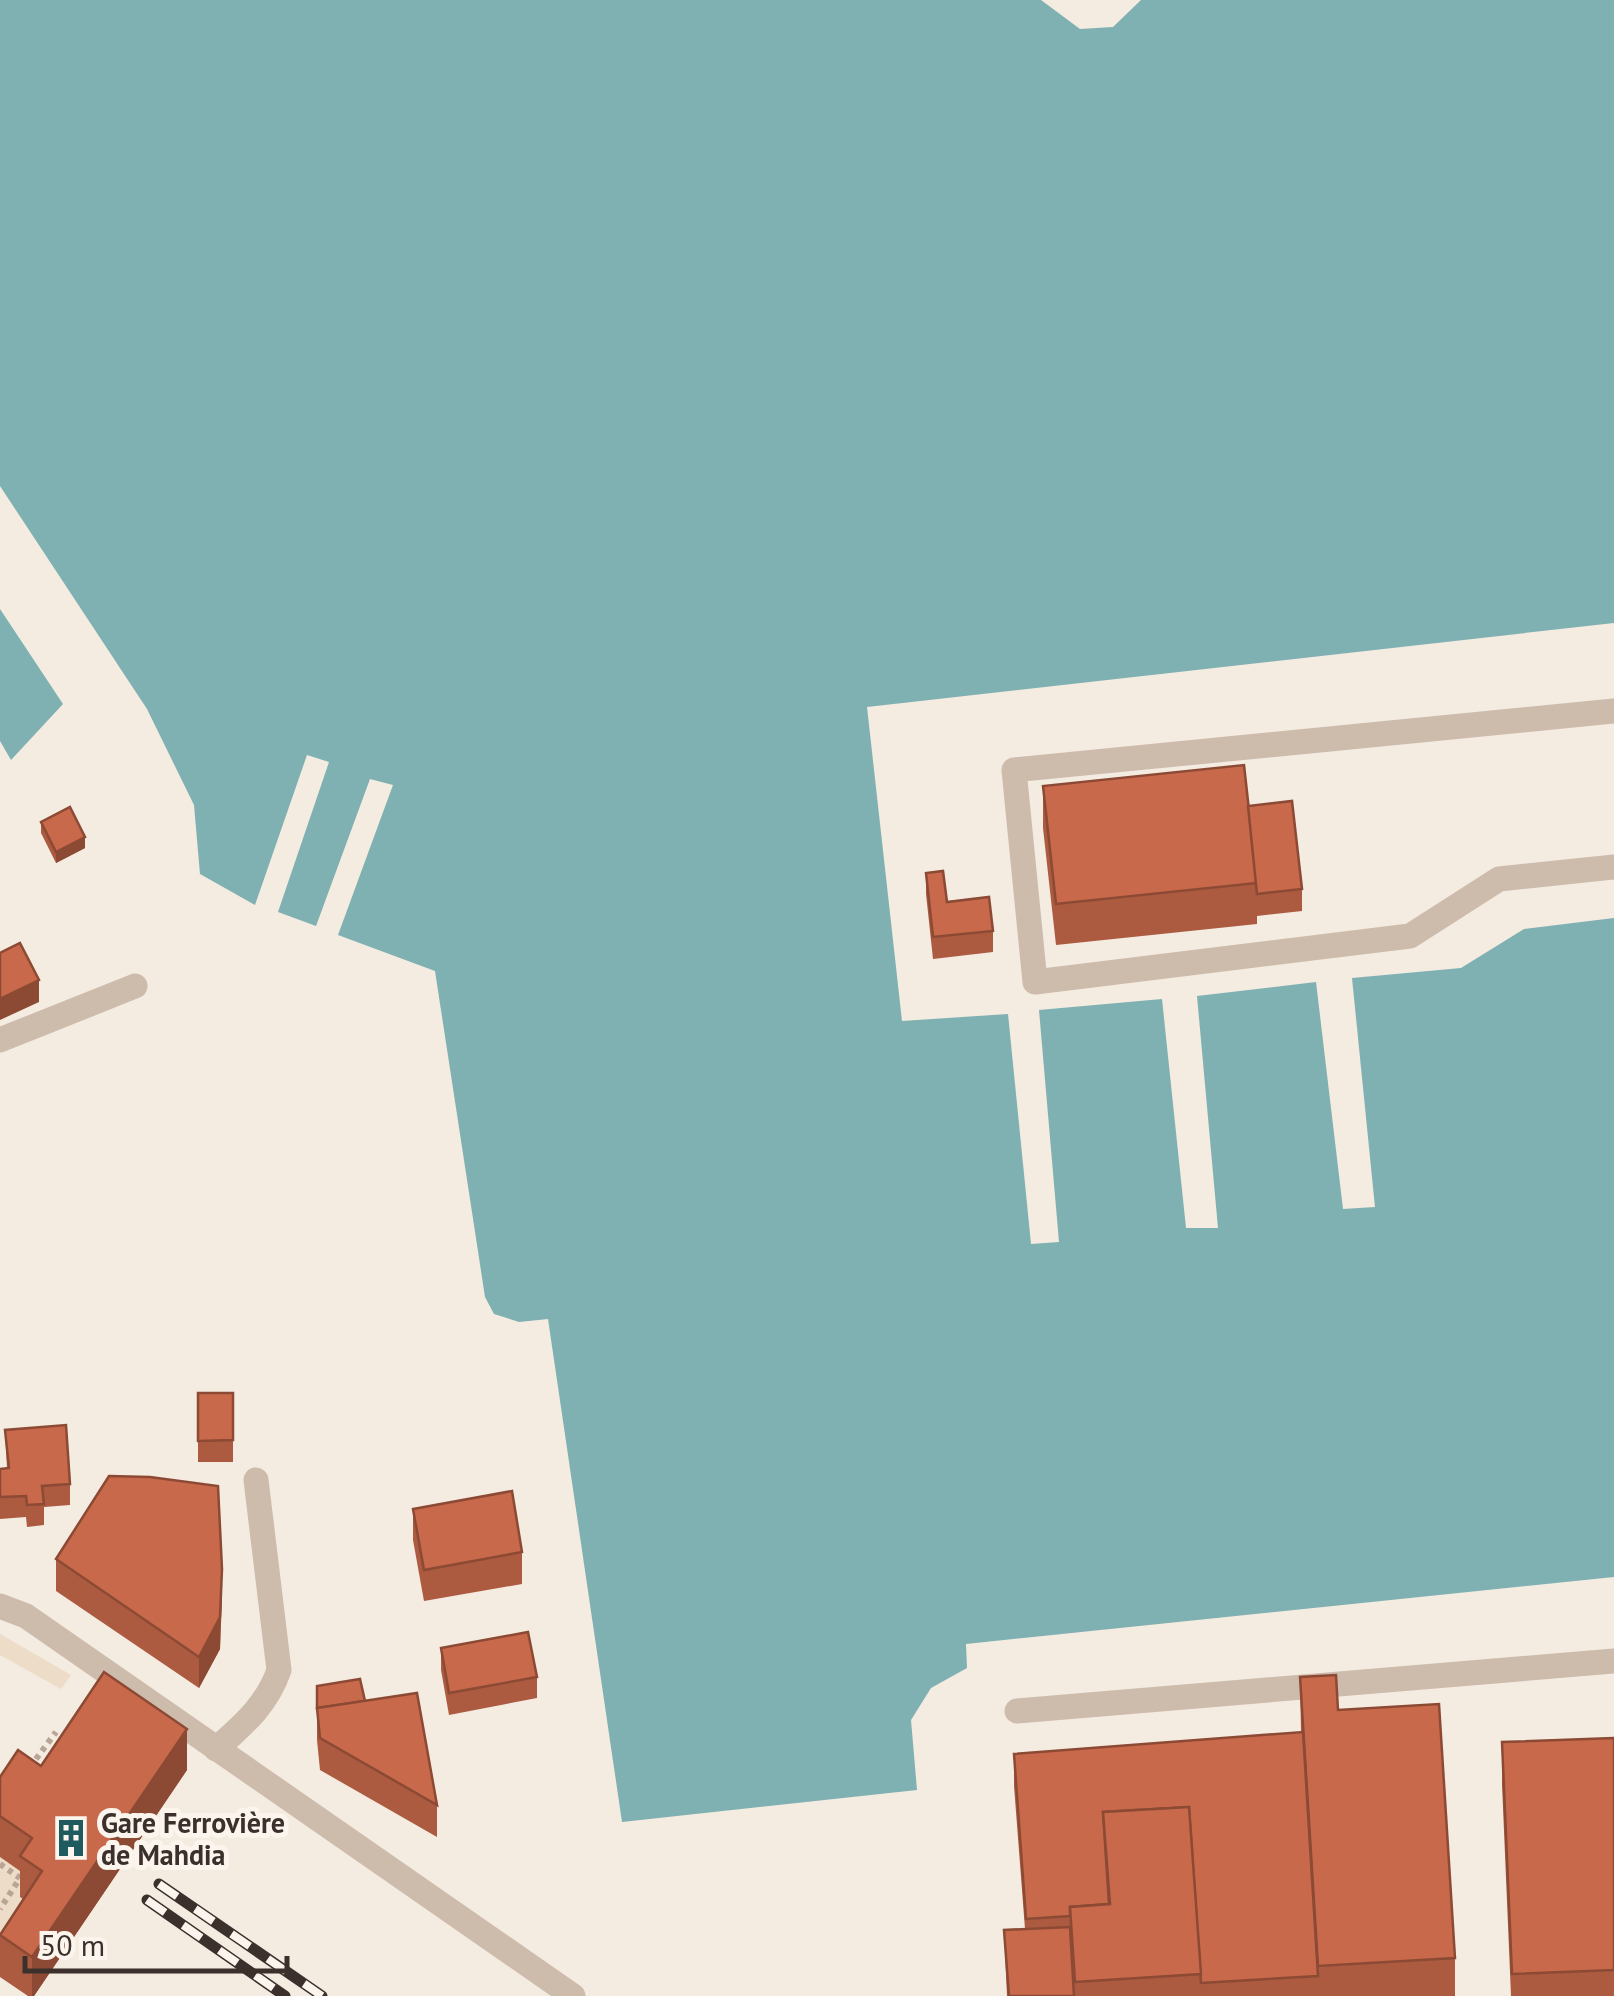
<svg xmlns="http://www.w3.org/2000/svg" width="1614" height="1996" viewBox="0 0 1614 1996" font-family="'PT Sans',sans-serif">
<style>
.plaza{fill:#ecdcc8}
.water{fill:#7fb0b2}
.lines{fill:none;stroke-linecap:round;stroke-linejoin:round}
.path{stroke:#b9a596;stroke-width:6;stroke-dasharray:5 5;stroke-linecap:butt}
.minor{stroke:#cdbbac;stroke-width:25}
.rail-casing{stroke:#3b302b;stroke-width:11}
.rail{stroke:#fbf5ee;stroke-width:8;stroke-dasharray:22;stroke-linecap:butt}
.wall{fill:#ac5a40}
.shaded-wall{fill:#8c4a34}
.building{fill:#c8694b;stroke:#8c4a34;stroke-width:2.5}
.labels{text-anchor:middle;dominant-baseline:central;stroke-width:10;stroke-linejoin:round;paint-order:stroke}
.poi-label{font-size:28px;font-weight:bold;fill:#3b302b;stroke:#fbf5ee;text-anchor:start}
</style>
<rect width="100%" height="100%" fill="#f4ebe1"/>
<g class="plaza">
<polygon points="0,1634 71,1675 61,1689 0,1655"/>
<polygon points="0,1857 32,1879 42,1912 0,1975"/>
</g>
<g class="water">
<polygon points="0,0 1041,0 1080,29 1113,27 1141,0 1614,0 1614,623 867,707 902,1021 1008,1014 1031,1244 1059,1242 1039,1010 1162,999 1186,1228 1218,1228 1197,996 1316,982 1343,1209 1375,1207 1352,978 1461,968 1524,929 1614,918 1614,1577 966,1644 967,1668 931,1688 911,1720 917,1790 622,1822 548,1319 519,1322 494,1314 485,1297 435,971 338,935 393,785 370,779 316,926 278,912 329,762 307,755 255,905 200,874 194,805 147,709 0,486"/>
<polygon points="0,609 63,704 11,760 0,741"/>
</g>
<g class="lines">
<g class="path">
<polyline points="30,1767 56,1732"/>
<polyline points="0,1864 20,1878 0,1909"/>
</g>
<g class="minor">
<polyline points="1614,711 1014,770 1035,982 1410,936 1499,879 1614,867"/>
<polyline points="0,1040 135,986"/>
<polyline points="0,1606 26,1616 573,1996"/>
<polyline points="1017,1711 1614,1661"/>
<path d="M216,1749C243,1725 267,1705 279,1670L256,1480"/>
</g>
<g class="rail-casing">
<g id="rail">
<polyline points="159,1884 322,1996"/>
<polyline points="147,1900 285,1996"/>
</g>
</g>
<use href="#rail" class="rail"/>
</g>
<g class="wall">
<polygon points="1043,786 1248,806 1302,889 1302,911 1257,916 1257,924 1056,945 1043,828"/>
<polygon points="41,822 85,848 56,863 41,833"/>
<polygon points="926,873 947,902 993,931 993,952 933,959 926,894"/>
<rect x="198" y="1393" width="35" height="69"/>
<polygon points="5,1430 70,1484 70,1505 44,1507 44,1525 27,1527 26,1517 0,1519 0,1469 7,1468"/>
<polygon points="413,1509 522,1552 522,1584 424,1601 413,1540"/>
<polygon points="56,1559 222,1600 220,1649 199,1688 56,1591"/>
<polygon points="441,1648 537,1677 537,1698 449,1715 441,1670"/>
<polygon points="1300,1677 1338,1710 1455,1958 1455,1996 1007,1996 1004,1930 1025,1929 1014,1786 1014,1754 1301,1732"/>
<polygon points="317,1686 365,1701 437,1805 437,1837 320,1770 317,1740"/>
<polygon points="1614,1738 1614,1996 1511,1996 1502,1784 1502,1742"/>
<polygon points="41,1766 187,1770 34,1996 28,1996 0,1977 0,1934 23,1899 20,1897 20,1871 0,1857 0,1777"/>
</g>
<g class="shaded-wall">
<polygon points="85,837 85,848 56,863 56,852"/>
<polygon points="39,980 39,1002 0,1020 0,999"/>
<polygon points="222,1569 220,1649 199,1688 199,1657"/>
<polygon points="187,1729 187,1770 34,1996 32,1996 32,1957"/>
</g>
<g class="building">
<polygon points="1244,765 1257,883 1056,904 1043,786"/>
<polygon points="1292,801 1302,889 1257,894 1248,806"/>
<polygon points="70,807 85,837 56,852 41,822"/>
<polygon points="943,871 947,902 989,897 993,931 933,937 926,873"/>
<polygon points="20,943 39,980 0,999 0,953"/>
<polygon points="198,1393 233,1393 233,1440 198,1441"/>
<polygon points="66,1425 70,1484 42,1486 44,1504 27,1505 26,1496 0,1497 0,1469 9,1468 5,1430"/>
<polygon points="109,1476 150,1477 218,1486 222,1569 220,1617 199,1657 56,1559"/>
<polygon points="512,1491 522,1552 424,1570 413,1509"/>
<polygon points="528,1632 537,1677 449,1693 441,1648"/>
<polygon points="104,1672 187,1729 32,1957 0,1935 42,1871 20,1856 32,1838 0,1816 0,1777 18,1750 41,1766"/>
<polygon points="1336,1675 1338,1710 1439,1704 1455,1958 1318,1966 1300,1677"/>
<polygon points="360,1679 365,1701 317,1708 317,1686"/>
<polygon points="417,1693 437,1805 320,1738 317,1708"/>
<polygon points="1303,1732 1318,1976 1201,1983 1189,1807 1103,1812 1109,1904 1070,1907 1070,1916 1026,1919 1014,1754"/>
<polygon points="1614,1738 1614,1970 1512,1974 1502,1742"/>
<polygon points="1189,1807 1201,1974 1075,1982 1070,1907 1110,1904 1103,1812"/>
<polygon points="1070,1927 1074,1996 1009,1996 1004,1930"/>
</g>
<defs>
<g id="building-bare" transform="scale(3)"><path d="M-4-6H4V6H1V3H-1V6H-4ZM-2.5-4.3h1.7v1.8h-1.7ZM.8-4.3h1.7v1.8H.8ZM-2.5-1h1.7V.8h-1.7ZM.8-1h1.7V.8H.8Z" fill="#1f5a5e" stroke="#fbf5ee" stroke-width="2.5" paint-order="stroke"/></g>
</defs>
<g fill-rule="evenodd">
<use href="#building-bare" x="71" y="1838"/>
</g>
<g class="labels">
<g class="poi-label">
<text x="101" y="1822">Gare Ferrovière<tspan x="101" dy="32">de Mahdia</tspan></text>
</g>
</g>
<path d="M25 1956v15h262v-15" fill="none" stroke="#3b302b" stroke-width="5"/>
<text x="40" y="1956" font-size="30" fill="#3b302b" stroke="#fbf5ee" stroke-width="8" paint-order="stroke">50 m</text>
</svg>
